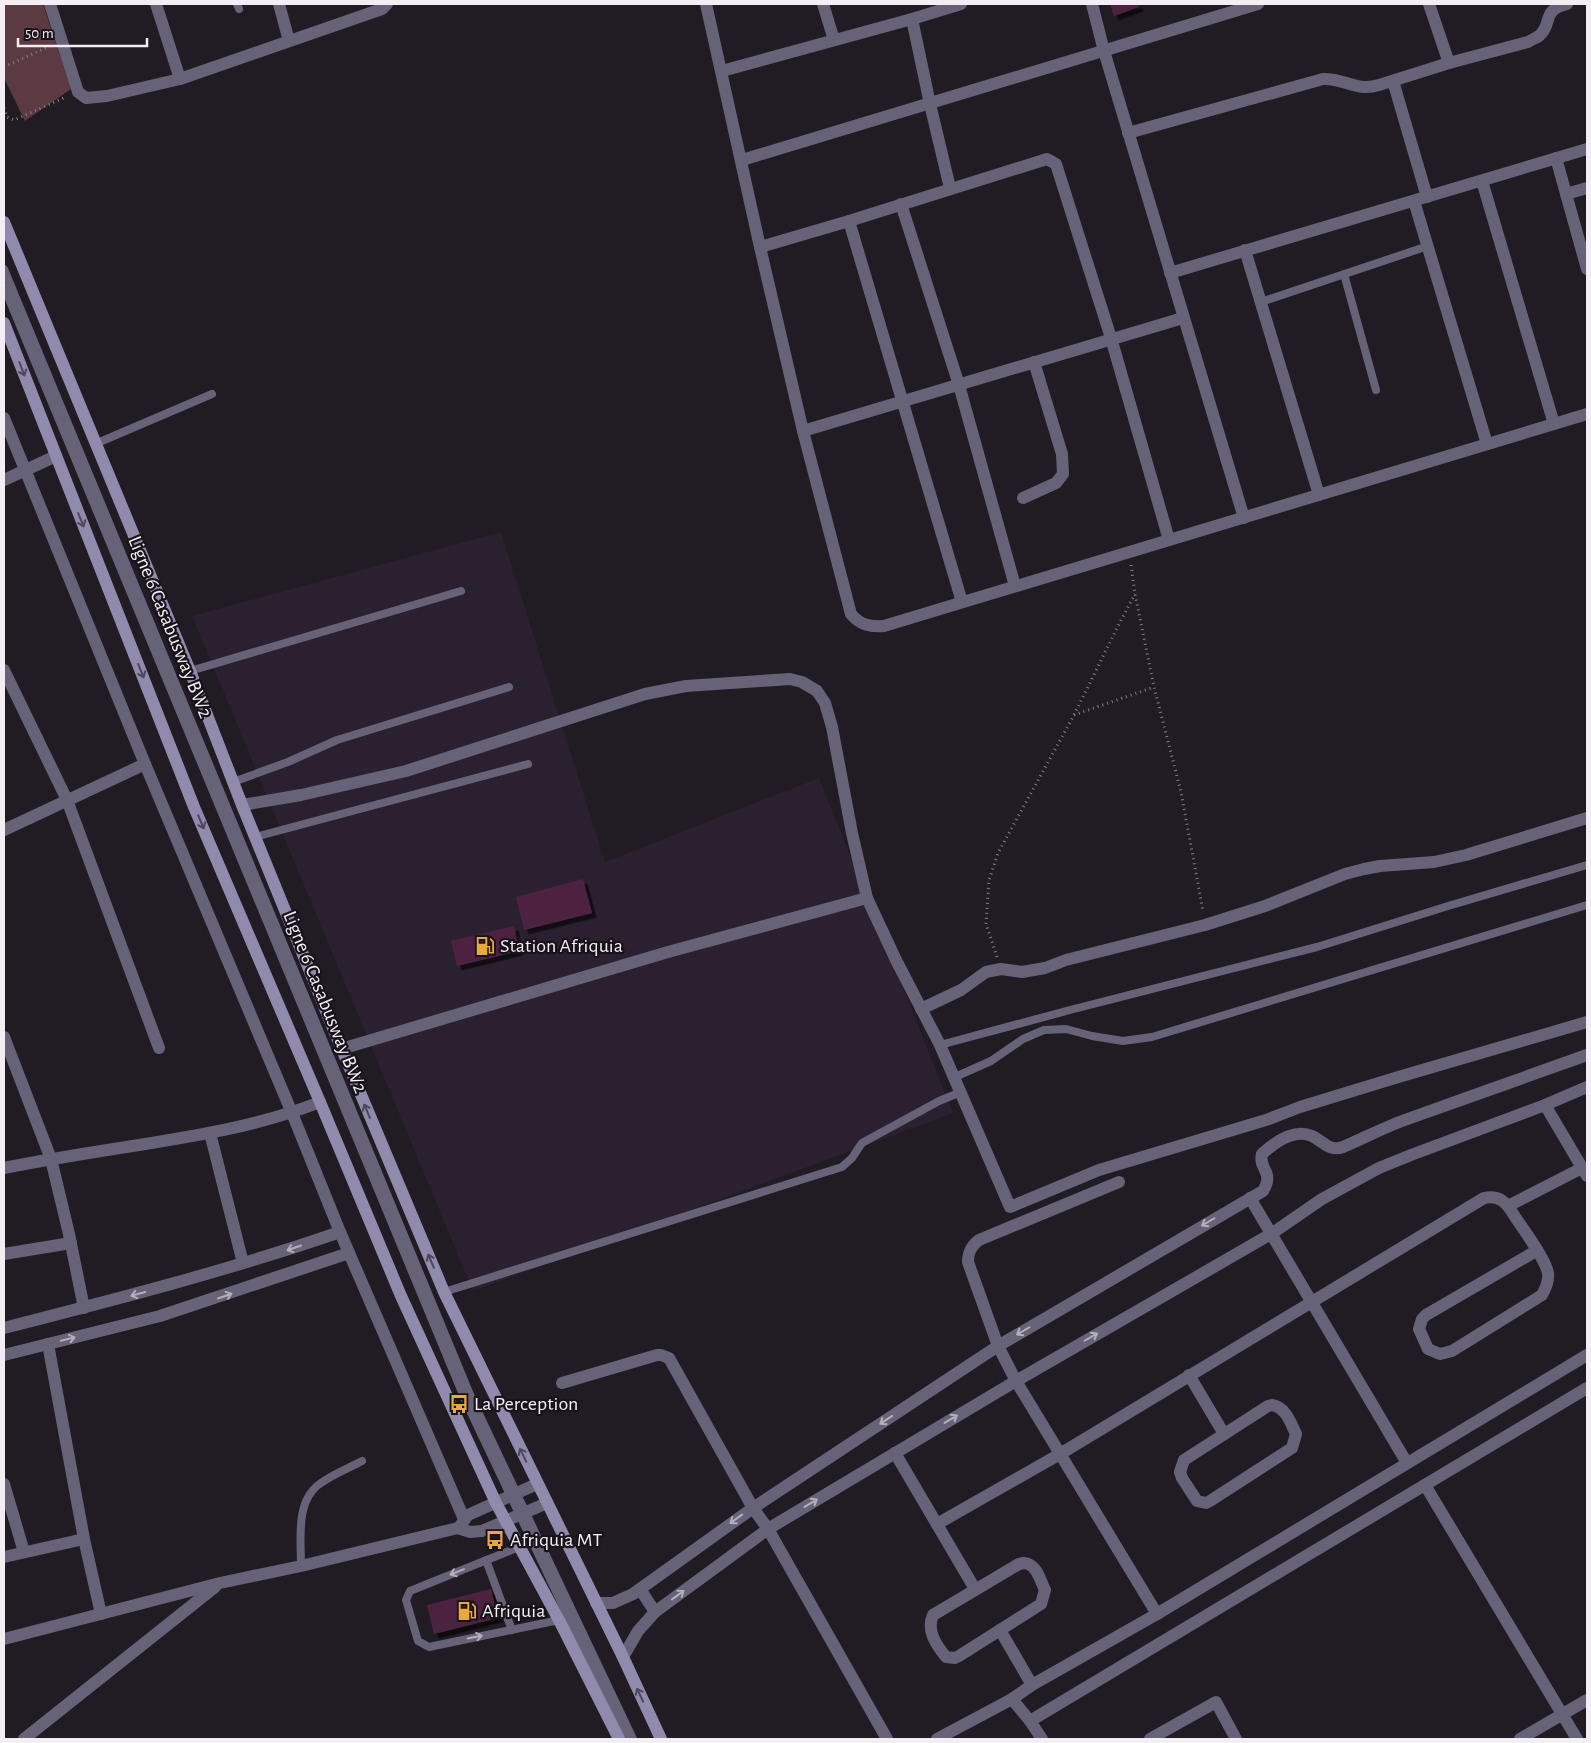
<svg xmlns="http://www.w3.org/2000/svg" width="1591" height="1743" viewBox="0 0 1591 1743" font-family="'Alegreya Sans',sans-serif">
<style>
.built{fill:#2b202f}
.green{fill:#5c3a42}
.building{fill:#4d2440;filter:url(#shadow)}
.lines{fill:none;stroke-linecap:round;stroke-linejoin:round}
.path{stroke:#847f86;stroke-width:3;stroke-dasharray:1 4;stroke-linecap:butt}
.lane{stroke:#666378;stroke-width:8}
.street{stroke:#666378;stroke-width:12}
.secondary{stroke:#908aac;stroke-width:12}
.oneway{stroke:#4e485c}
.oneway2{stroke:#b4afbc}
.labels{text-anchor:middle;dominant-baseline:central;stroke-width:4.5;stroke-linejoin:round;paint-order:stroke}
.street-label{font-size:20px;fill:#f3eef4;stroke:#18121a}
.poi-label{font-size:20px;fill:#f3eef4;stroke:#18121a;text-anchor:start}
</style>
<defs>
<filter id="shadow"><feDropShadow dx="4.5" dy="4.5" stdDeviation="0" flood-color="#0009"/></filter>
</defs>
<rect width="100%" height="100%" fill="#211b24"/>
<polygon class="built" points="501,532 605,862 819,778 953,1113 473,1291 192,616"/>
<polygon class="green" points="4,4 43,4 71,89 25,121 4,78"/>
<g class="building">
<polygon points="1110,4 1138,4 1139,7 1114,16"/>
<polygon points="583,879 592,913 524,930 516,897"/>
<polygon points="514,926 519,951 457,966 451,941"/>
<polygon points="491,1589 498,1618 434,1634 427,1605"/>
</g>
<g class="lines">
<g class="path">
<polyline points="4,67 50,46"/>
<polyline points="4,108 7,117 14,120 66,97"/>
<polyline points="1131,565 1135,594 1154,687 1181,792 1203,911"/>
<polyline points="1074,715 1154,687"/>
<polyline points="997,957 986,924 989,880 998,853 1074,715 1119,624 1135,594"/>
</g>
<g class="lane">
<polyline points="237,4 239,9"/>
<polyline points="4,269 471,1397 633,1739"/>
<polyline points="1344,274 1376,390"/>
<polyline points="4,287 466,1402 626,1739"/>
<polyline points="1261,302 1428,246"/>
<polyline points="95,444 212,394"/>
<polyline points="190,671 461,591"/>
<polyline points="233,782 288,762 337,740 509,687"/>
<polyline points="255,837 528,764"/>
<polyline points="940,1045 1070,1010 1317,947 1448,906 1587,865"/>
<polyline points="955,1077 991,1061 1023,1039 1044,1030 1066,1029 1092,1036 1123,1041 1152,1037 1587,905"/>
<polyline points="444,1292 842,1167 852,1158 862,1143 939,1101 961,1092"/>
<polyline points="519,1547 410,1591 406,1600 418,1641 429,1647 559,1620"/>
<polyline points="486,1560 512,1630"/>
<path d="M301,1566C301,1539 295,1500 321,1483C333,1474 349,1468 362,1461"/>
</g>
<g class="street">
<polyline points="50,4 78,92 86,98 107,96 180,79 382,9 387,4"/>
<polyline points="156,4 180,79"/>
<polyline points="279,4 289,41"/>
<path d="M706,4L760,247L803,431L851,614C860,625 870,627 884,626L1587,414"/>
<polyline points="823,4 834,40"/>
<polyline points="1092,4 1104,51 1244,518"/>
<polyline points="1429,4 1449,63"/>
<polyline points="912,19 930,104 950,188"/>
<polyline points="722,71 912,19 961,4"/>
<polyline points="1393,81 1427,197"/>
<path d="M1128,133L1323,79C1345,78 1355,92 1379,85L1449,63L1528,42C1531,40 1536,38 1539,36C1554,23 1540,11 1567,4"/>
<polyline points="1556,158 1587,269"/>
<polyline points="742,160 1258,4"/>
<polyline points="1482,181 1554,424"/>
<polyline points="1566,194 1587,188"/>
<polyline points="1414,201 1487,444"/>
<polyline points="901,204 959,385 1015,586"/>
<polyline points="849,221 962,602"/>
<polyline points="760,247 849,221 1047,159 1056,164 1111,338 1169,540"/>
<polyline points="1245,250 1319,495"/>
<polyline points="1170,273 1587,149"/>
<polyline points="4,418 145,764 292,1113 340,1232 464,1519"/>
<polyline points="803,431 1183,318"/>
<polyline points="4,480 56,456"/>
<polyline points="1023,498 1056,483 1063,474 1062,454 1034,362"/>
<polyline points="4,670 67,800 159,1048"/>
<polyline points="242,805 301,795 406,771 645,694 686,686 790,679 802,682 817,691 825,703 832,727 852,833 867,898 896,960 940,1045 1010,1207 1099,1170 1266,1120 1300,1107 1395,1078 1587,1022"/>
<polyline points="4,830 145,764"/>
<polyline points="921,1009 961,990 986,972 1001,969 1022,972 1045,968 1066,960 1205,925 1265,906 1345,874 1364,869 1380,866 1434,862 1466,855 1587,818"/>
<polyline points="4,1037 51,1159 69,1234 84,1308"/>
<polyline points="341,1049 668,952 867,898"/>
<polyline points="1545,1105 1587,1176"/>
<polyline points="210,1133 243,1263"/>
<path d="M4,1168C49,1159 94,1152 139,1145C201,1135 262,1125 320,1102"/>
<path d="M1119,1182L979,1240C971,1246 968,1252 968,1262L998,1346L1016,1381L1157,1614"/>
<polyline points="1250,1198 1407,1463"/>
<polyline points="1508,1206 1582,1168"/>
<polyline points="4,1254 71,1243"/>
<path d="M4,1328C117,1299 230,1270 340,1232"/>
<polyline points="48,1344 84,1539 101,1614"/>
<polyline points="4,1355 160,1316 349,1253"/>
<polyline points="1189,1375 1224,1434"/>
<polyline points="562,1383 657,1355 661,1355 669,1358 753,1508 768,1529 887,1739"/>
<path d="M1272,1405C1286,1407 1291,1424 1296,1434L1292,1448L1210,1501L1206,1503L1197,1501L1182,1478L1180,1472L1184,1460L1268,1406Z"/>
<polyline points="895,1453 975,1589"/>
<polyline points="4,1484 24,1552"/>
<polyline points="1425,1485 1577,1739"/>
<path d="M937,1524L1060,1454L1484,1198C1498,1195 1505,1201 1512,1212C1521,1227 1545,1257 1548,1273C1549,1281 1546,1288 1542,1295L1452,1351L1440,1354L1428,1349L1419,1329L1422,1319L1426,1315L1536,1251"/>
<polyline points="460,1526 468,1515 537,1484"/>
<polyline points="4,1557 84,1539"/>
<path d="M1024,1563C1037,1564 1040,1580 1045,1590L1041,1604L959,1656L955,1658L946,1657C936,1645 926,1630 933,1615L1019,1564Z"/>
<polyline points="640,1589 655,1612"/>
<path d="M596,1603H613L633,1594L753,1508L998,1346L1263,1191C1275,1171 1258,1170 1262,1154C1274,1143 1294,1128 1312,1136C1323,1141 1329,1152 1343,1147C1362,1139 1381,1129 1402,1121C1463,1099 1526,1077 1587,1055"/>
<polyline points="1000,1630 1032,1685"/>
<polyline points="4,1639 220,1583 301,1566 458,1528 470,1532 482,1531 547,1503"/>
<polyline points="623,1657 638,1631 655,1612 768,1529 1016,1381 1271,1234 1322,1199 1379,1168 1411,1155 1545,1105 1587,1087"/>
<polyline points="1012,1699 1030,1721 1042,1739"/>
<polyline points="1030,1721 1587,1388"/>
<polyline points="24,1739 215,1587"/>
<polyline points="937,1739 1012,1699 1032,1685 1157,1614 1587,1355"/>
<polyline points="1150,1739 1216,1702 1236,1739"/>
<polyline points="1520,1739 1587,1700"/>
</g>
<g class="secondary">
<polyline points="4,222 190,671 242,805 333,1028 444,1292 623,1657 661,1739"/>
<polyline points="4,323 194,807 320,1102 401,1296 496,1503 559,1620 619,1739"/>
</g>
</g>
<defs><path id="oneway-shaft" d="M-6 0H5M1.5-3L5.5 0L1.5 3" fill="none" stroke-width="1.6" stroke-linecap="round" stroke-linejoin="round" transform="scale(1.25)"/></defs>
<g class="oneway">
<use href="#oneway-shaft" transform="translate(22 369) rotate(69)"/>
<use href="#oneway-shaft" transform="translate(81 520) rotate(68)"/>
<use href="#oneway-shaft" transform="translate(141 671) rotate(68)"/>
<use href="#oneway-shaft" transform="translate(201 822) rotate(67)"/>
<use href="#oneway-shaft" transform="translate(367 1111) rotate(-113)"/>
<use href="#oneway-shaft" transform="translate(431 1261) rotate(-113)"/>
<use href="#oneway-shaft" transform="translate(523 1455) rotate(-116)"/>
<use href="#oneway-shaft" transform="translate(640 1695) rotate(-115)"/>
</g>
<g class="oneway2">
<use href="#oneway-shaft" transform="translate(1208 1222) rotate(150)"/>
<use href="#oneway-shaft" transform="translate(294 1248) rotate(161)"/>
<use href="#oneway-shaft" transform="translate(138 1294) rotate(165)"/>
<use href="#oneway-shaft" transform="translate(225 1296) rotate(-19)"/>
<use href="#oneway-shaft" transform="translate(1023 1331) rotate(150)"/>
<use href="#oneway-shaft" transform="translate(1091 1337) rotate(-30)"/>
<use href="#oneway-shaft" transform="translate(68 1339) rotate(-14)"/>
<use href="#oneway-shaft" transform="translate(951 1419) rotate(-31)"/>
<use href="#oneway-shaft" transform="translate(886 1420) rotate(147)"/>
<use href="#oneway-shaft" transform="translate(811 1503) rotate(-31)"/>
<use href="#oneway-shaft" transform="translate(736 1519) rotate(144)"/>
<use href="#oneway-shaft" transform="translate(457 1572) rotate(158)"/>
<use href="#oneway-shaft" transform="translate(678 1595) rotate(-36)"/>
<use href="#oneway-shaft" transform="translate(475 1637) rotate(-12)"/>
</g>
<defs>
<g id="fuel-bare" transform="scale(1.5)"><path d="M-5.5-6h7V0h2V4h1.3V-2.5L3-4.5l.8-.8L6-3V5H2.5V1h-1V6h-7ZM-4.2-4.7v3.2H.2V-4.7Z" fill="#eaaa39" stroke="#18121a" stroke-width="2.5" paint-order="stroke"/></g>
<g id="bus-bare" transform="scale(1.5)"><path d="M-5-6H5V4H4V6H2V4H-2V6H-4V4H-5ZM-3.5-4V0h7V-4ZM-3.5 1.2v1.5H-2V1.2ZM2 1.2v1.5H3.5V1.2Z" fill="#eaaa39" stroke="#18121a" stroke-width="2.5" paint-order="stroke"/></g>
</defs>
<g fill-rule="evenodd">
<use href="#fuel-bare" x="485" y="946"/>
<use href="#bus-bare" x="459" y="1404"/>
<use href="#bus-bare" x="495" y="1540"/>
<use href="#fuel-bare" x="467" y="1611"/>
</g>
<g class="labels">
<g class="street-label">
<text transform="translate(170 627) rotate(68)">Ligne 6 Casabusway BW2</text>
<text transform="translate(325 1002) rotate(68)">Ligne 6 Casabusway BW2</text>
</g>
<g class="poi-label">
<text x="500" y="946">Station Afriquia</text>
<text x="474" y="1404">La Perception</text>
<text x="510" y="1540">Afriquia MT</text>
<text x="482" y="1611">Afriquia</text>
</g>
</g>
<rect width="1591" height="1743" fill="none" stroke="#f3eef4" stroke-width="10"/>
<path d="M18 38v8h129v-8" fill="none" stroke="#f3eef4" stroke-width="2.5"/>
<text x="25" y="38" font-size="15" fill="#f3eef4" stroke="#18121a" stroke-width="4" paint-order="stroke">50 m</text>
</svg>
